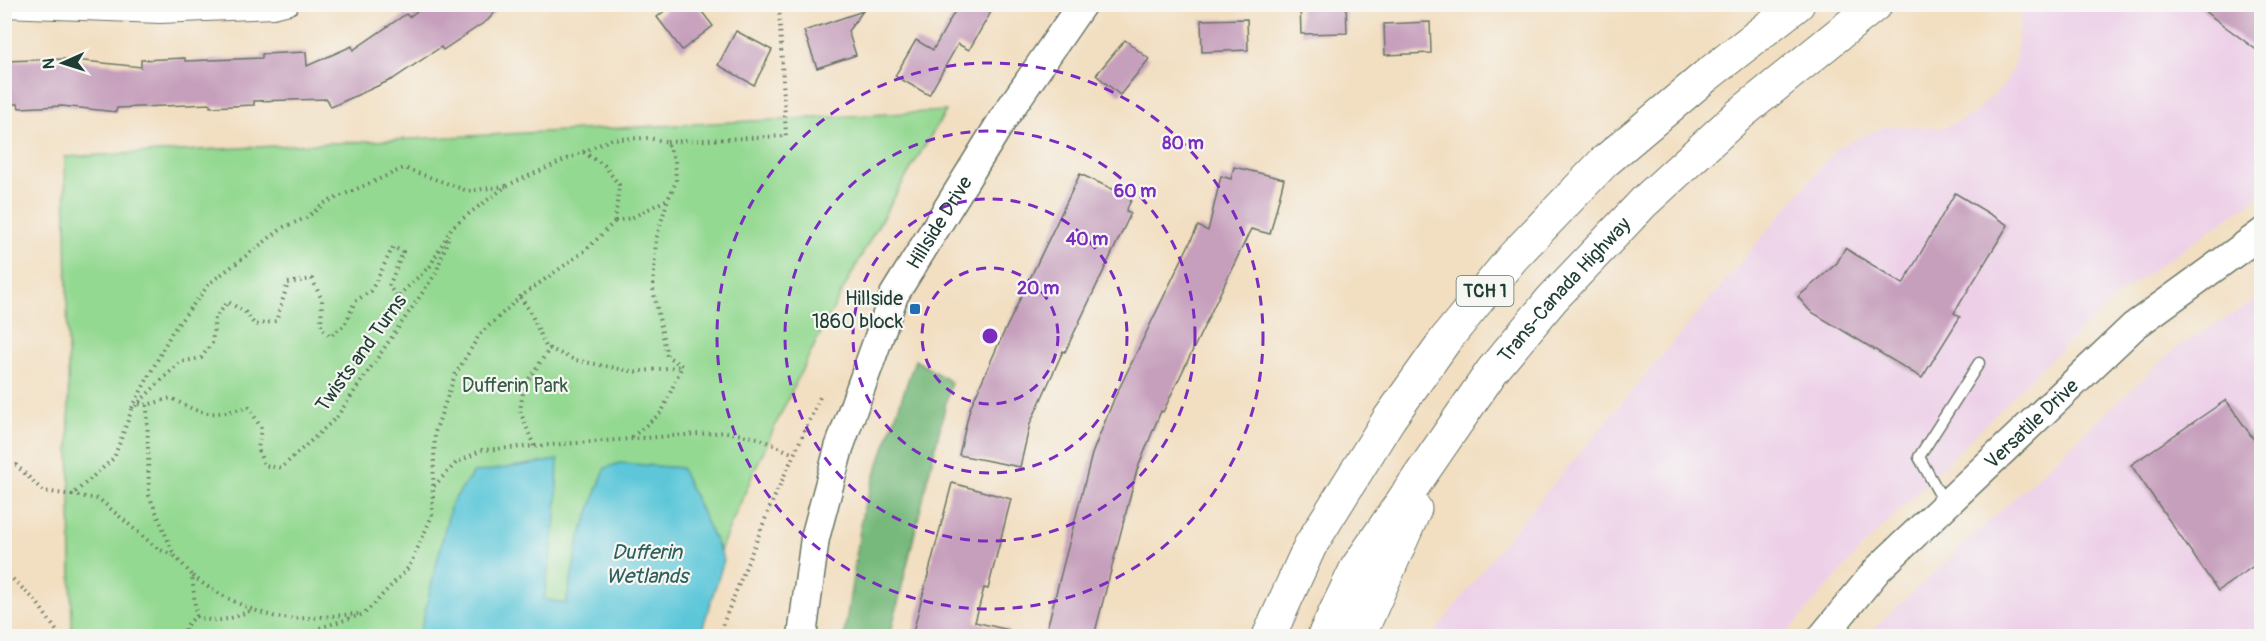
<svg xmlns="http://www.w3.org/2000/svg" width="2266" height="641" viewBox="0 0 2266 641" font-family="Pangolin,sans-serif">
<style>
.built{fill:#edd0e8}
.green{fill:#94d992;stroke:#5a8b63;stroke-width:1.5}
.forest{fill:#77b97c;stroke:#4b7b58;stroke-width:1.5}
.water{fill:#5dc7d9;stroke:#3e8286;stroke-width:1.5}
.building{fill:#c69fbc}
.lines{fill:none;stroke-linecap:round;stroke-linejoin:round}
.lane-casing{stroke:#697565;stroke-width:13}
.street-casing{stroke:#697565;stroke-width:22}
.secondary-casing{stroke:#697565;stroke-width:31}
.highway-casing{stroke:#697565;stroke-width:35}
.path{stroke:#697565;stroke-width:4;stroke-dasharray:1.5 4.5;stroke-linecap:butt}
.lane{stroke:#fff;stroke-width:10}
.street{stroke:#fff;stroke-width:20}
.secondary{stroke:#fff;stroke-width:28}
.highway{stroke:#fff;stroke-width:33}
.ring{fill:none;stroke:#7b2cbf;stroke-width:3;stroke-dasharray:10 8}
.poi-dot{fill:#1f6fb2;stroke:#f6f6f2;stroke-width:2}
.labels{text-anchor:middle;dominant-baseline:central;stroke-width:4.5;stroke-linejoin:round;paint-order:stroke}
.shield{fill:#f6f6f2;stroke:#60746d;stroke-width:1.5}
.shield-label{font-size:18px;font-weight:bold;fill:#1f3d34}
.street-label{font-size:20px;fill:#1f3d34;stroke:#f6f6f2}
.poi-label{font-size:20px;fill:#1f3d34;stroke:#f6f6f2;text-anchor:end}
.park-label{font-size:20px;fill:#365c47;stroke:#f6f6f2}
.water-label{font-size:21px;font-style:italic;fill:#2e605d;stroke:#f6f6f2}
.centre{fill:#7b2cbf;stroke:#f6f6f2;stroke-width:3}
.ring-label{font-size:18px;text-anchor:middle;font-weight:bold;fill:#7b2cbf;stroke:#f6f6f2;stroke-width:4.5;stroke-linejoin:round;paint-order:stroke}
</style>
<rect width="100%" height="100%" fill="#f6f6f2"/>
<filter id="ink" filterUnits="userSpaceOnUse"><feTurbulence type="fractalNoise" baseFrequency=".0167" numOctaves="2"/><feDisplacementMap in="SourceGraphic" scale="12" xChannelSelector="R" yChannelSelector="G"/><feConvolveMatrix kernelMatrix="1 2 1 2 8 2 1 2 1" color-interpolation-filters="sRGB"/></filter>
<filter id="wash" filterUnits="userSpaceOnUse"><feTurbulence type="fractalNoise" baseFrequency=".008" numOctaves="4" result="noise"/><feDisplacementMap in="SourceGraphic" scale="24" xChannelSelector="R" yChannelSelector="G"/><feGaussianBlur stdDeviation="1.35" result="paint"/><feColorMatrix in="noise" values="0 0 0 0 0 0 0 0 0 0 0 0 0 0 0 0 0 1.4 0 .05"/><feComposite in="paint" operator="in"/></filter>
<g filter="url(#wash)">
<rect width="100%" height="100%" fill="#f2dec0"/>
<g class="built">
<polygon points="2022,5 2261,5 2261,195 2120,293 2031,378 1861,549 1784,636 1432,636 1502,545 1838,147 1886,126 1943,128 1972,115 2004,85 2015,65"/>
<polygon points="2261,297 2261,636 1868,636 1870,632 2176,348"/>
</g>
<path class="green" d="M946,111C842,278 756,452 686,636H72L65,157Z"/>
<polygon class="forest" points="915,360 951,382 890,636 844,636 863,510"/>
<polygon class="water" points="558,460 556,518 544,599 566,604 579,540 605,468 620,463 681,468 724,560 700,636 419,636 451,504 473,473"/>
<g id="blocks">
<g class="building">
<polygon points="427,4 502,4 488,20 443,50 441,47 393,79 331,107 327,99 254,101 254,105 210,107 210,104 117,108 116,112 62,106 19,108 18,104 4,104 4,61 65,59 141,67 141,60 185,58 185,61 262,58 262,54 306,52 307,66 352,46 353,50 406,14 409,17"/>
<polygon points="673,4 696,4 713,26 682,50 657,17"/>
<polygon points="959,4 981,4 992,10 969,50 958,44 929,95 895,76 916,40 933,50"/>
<polygon points="1300,4 1346,4 1347,33 1301,34"/>
<polygon points="2195,4 2262,4 2262,54"/>
<polygon points="863,11 848,31 856,55 817,68 804,31"/>
<polygon points="1247,19 1248,50 1202,52 1201,20"/>
<polygon points="1430,22 1431,53 1385,55 1384,24"/>
<polygon points="736,31 772,50 754,85 718,65"/>
<polygon points="1125,40 1149,59 1120,95 1096,75"/>
<polygon points="1234,167 1284,179 1270,234 1251,229 1163,412 1161,411 1137,470 1094,636 1045,636 1092,454 1114,399 1198,226 1208,231 1221,176 1231,179"/>
<polygon points="1080,174 1132,198 1126,211 1131,213 1065,352 1063,351 1030,424 1020,467 959,455 970,408 998,345"/>
<polygon points="1955,193 2008,225 1954,313 1960,317 1922,378 1810,311 1798,297 1837,263 1845,248 1903,284"/>
<polygon points="2226,400 2262,451 2262,560 2218,591 2131,465"/>
<polygon points="952,483 1011,499 988,589 984,588 975,622 1009,630 1008,636 912,636"/>
</g>
</g>
</g>
<g filter="url(#ink)">
<use href="#blocks" fill-opacity="0" stroke="#697565" stroke-width="1.5"/>
<g class="lines">
<g class="lane-casing">
<polyline id="lane" points="1944,502 1919,457 1979,363"/>
</g>
<g class="street-casing">
<polyline id="street" points="4,7 160,13 273,8 289,4"/>
</g>
<g class="secondary-casing">
<g id="secondary">
<path id="s1" d="M802,636L815,538L839,448L894,295L1003,119L1082,4"/>
<path id="s2" d="M1823,636L1878,569L2134,326L2262,233"/>
</g>
</g>
<g class="highway-casing">
<g id="highway">
<polyline points="1269,636 1310,546 1389,419 1446,339 1513,257 1604,162 1706,76 1798,4"/>
<path id="s3" d="M1324,636L1356,569L1492,371L1552,299L1644,202L1740,114L1876,4"/>
<polyline points="1359,636 1415,509"/>
</g>
</g>
<g class="path">
<polyline points="667,142 786,136 779,7"/>
<polyline points="583,152 612,139 649,138 667,142 675,161 676,182 668,199 656,239 653,289 667,356 682,366"/>
<polyline points="615,221 631,218 668,199"/>
<polyline points="520,297 530,311 546,347 575,360 636,372 682,366"/>
<path d="M139,404L147,405L171,398C206,417 210,416 249,407L261,428L258,449L264,465L281,468L336,418L436,273L449,236"/>
<polyline points="147,405 149,495 174,555 192,575 196,616 185,627 186,636"/>
<polyline points="132,408 172,332 210,283 284,227 306,218 325,203 404,168 468,191 506,186"/>
<polyline points="632,437 662,412 682,366"/>
<polyline points="534,446 520,411 524,386 550,348"/>
<polyline points="4,461 16,465 43,491 72,495 114,458 132,409 180,362 201,358 212,343 215,318 228,302 245,312 255,325 276,321 288,283 312,279 322,300 321,327 330,336 345,325 355,301 371,291 393,247 403,252 389,286 397,297 430,266 452,227 475,209 508,185 583,152 604,165 619,185 615,221"/>
<polyline points="434,486 456,463 482,450 726,432 758,438 794,454"/>
<polyline points="72,495 99,499 158,549 173,555"/>
<polyline points="4,571 36,601 60,636"/>
<path d="M193,576C213,593 256,614 282,618C302,620 337,615 358,614"/>
<path d="M196,616C218,625 233,618 254,609"/>
<polyline points="311,636 319,628 364,614 409,567 432,516 435,432 455,375 480,334 520,297 586,250 615,221"/>
<polyline points="718,636 770,507 821,395"/>
</g>
<use href="#lane" class="lane"/>
<use href="#street" class="street"/>
<use href="#secondary" class="secondary"/>
<use href="#highway" class="highway"/>
</g>
</g>
<g class="ring">
<circle cx="990" cy="336" r="68"/>
<circle cx="990" cy="336" r="137"/>
<circle cx="990" cy="336" r="205"/>
<circle cx="990" cy="336" r="273"/>
</g>
<rect class="poi-dot" x="909" y="303" width="12" height="12" rx="3"/>
<g class="labels">
<rect class="shield" x="1456.5" y="276" width="57" height="30" rx="4.5"/>
<g class="shield-label">
<text x="1485" y="291">TCH 1</text>
</g>
<g class="street-label">
<text stroke="none"><textPath href="#s1" startOffset="440">Hillside Drive</textPath></text>
<text stroke="none"><textPath href="#s3" startOffset="423">Trans-Canada Highway</textPath></text>
<text transform="translate(361 353) rotate(-54)">Twists and Turns</text>
<text stroke="none"><textPath href="#s2" startOffset="298">Versatile Drive</textPath></text>
</g>
<g class="poi-label">
<text x="903" y="298">Hillside<tspan x="903" dy="23">1860 block</tspan></text>
</g>
<g class="park-label">
<text x="515" y="385">Dufferin Park</text>
</g>
<g class="water-label">
<text x="647" y="552">Dufferin<tspan x="647" dy="24">Wetlands</tspan></text>
</g>
</g>
<circle cx="990" cy="336" r="9" class="centre"/>
<g class="ring-label">
<text x="1183" y="149">80 m</text>
<text x="1135" y="197">60 m</text>
<text x="1087" y="245">40 m</text>
<text x="1038" y="294">20 m</text>
</g>
<rect width="2266" height="641" fill="none" stroke="#f6f6f2" stroke-width="24"/>
<g transform="translate(63 63) rotate(267)" stroke="#f6f6f2" stroke-width="4.5" paint-order="stroke">
<path d="M0-4.5L10 22L0 15L-10 22Z" fill="#1f3d34"/>
<text y="-9" font-size="16" font-weight="bold" text-anchor="middle" fill="#1f3d34">N</text>
</g>
</svg>
